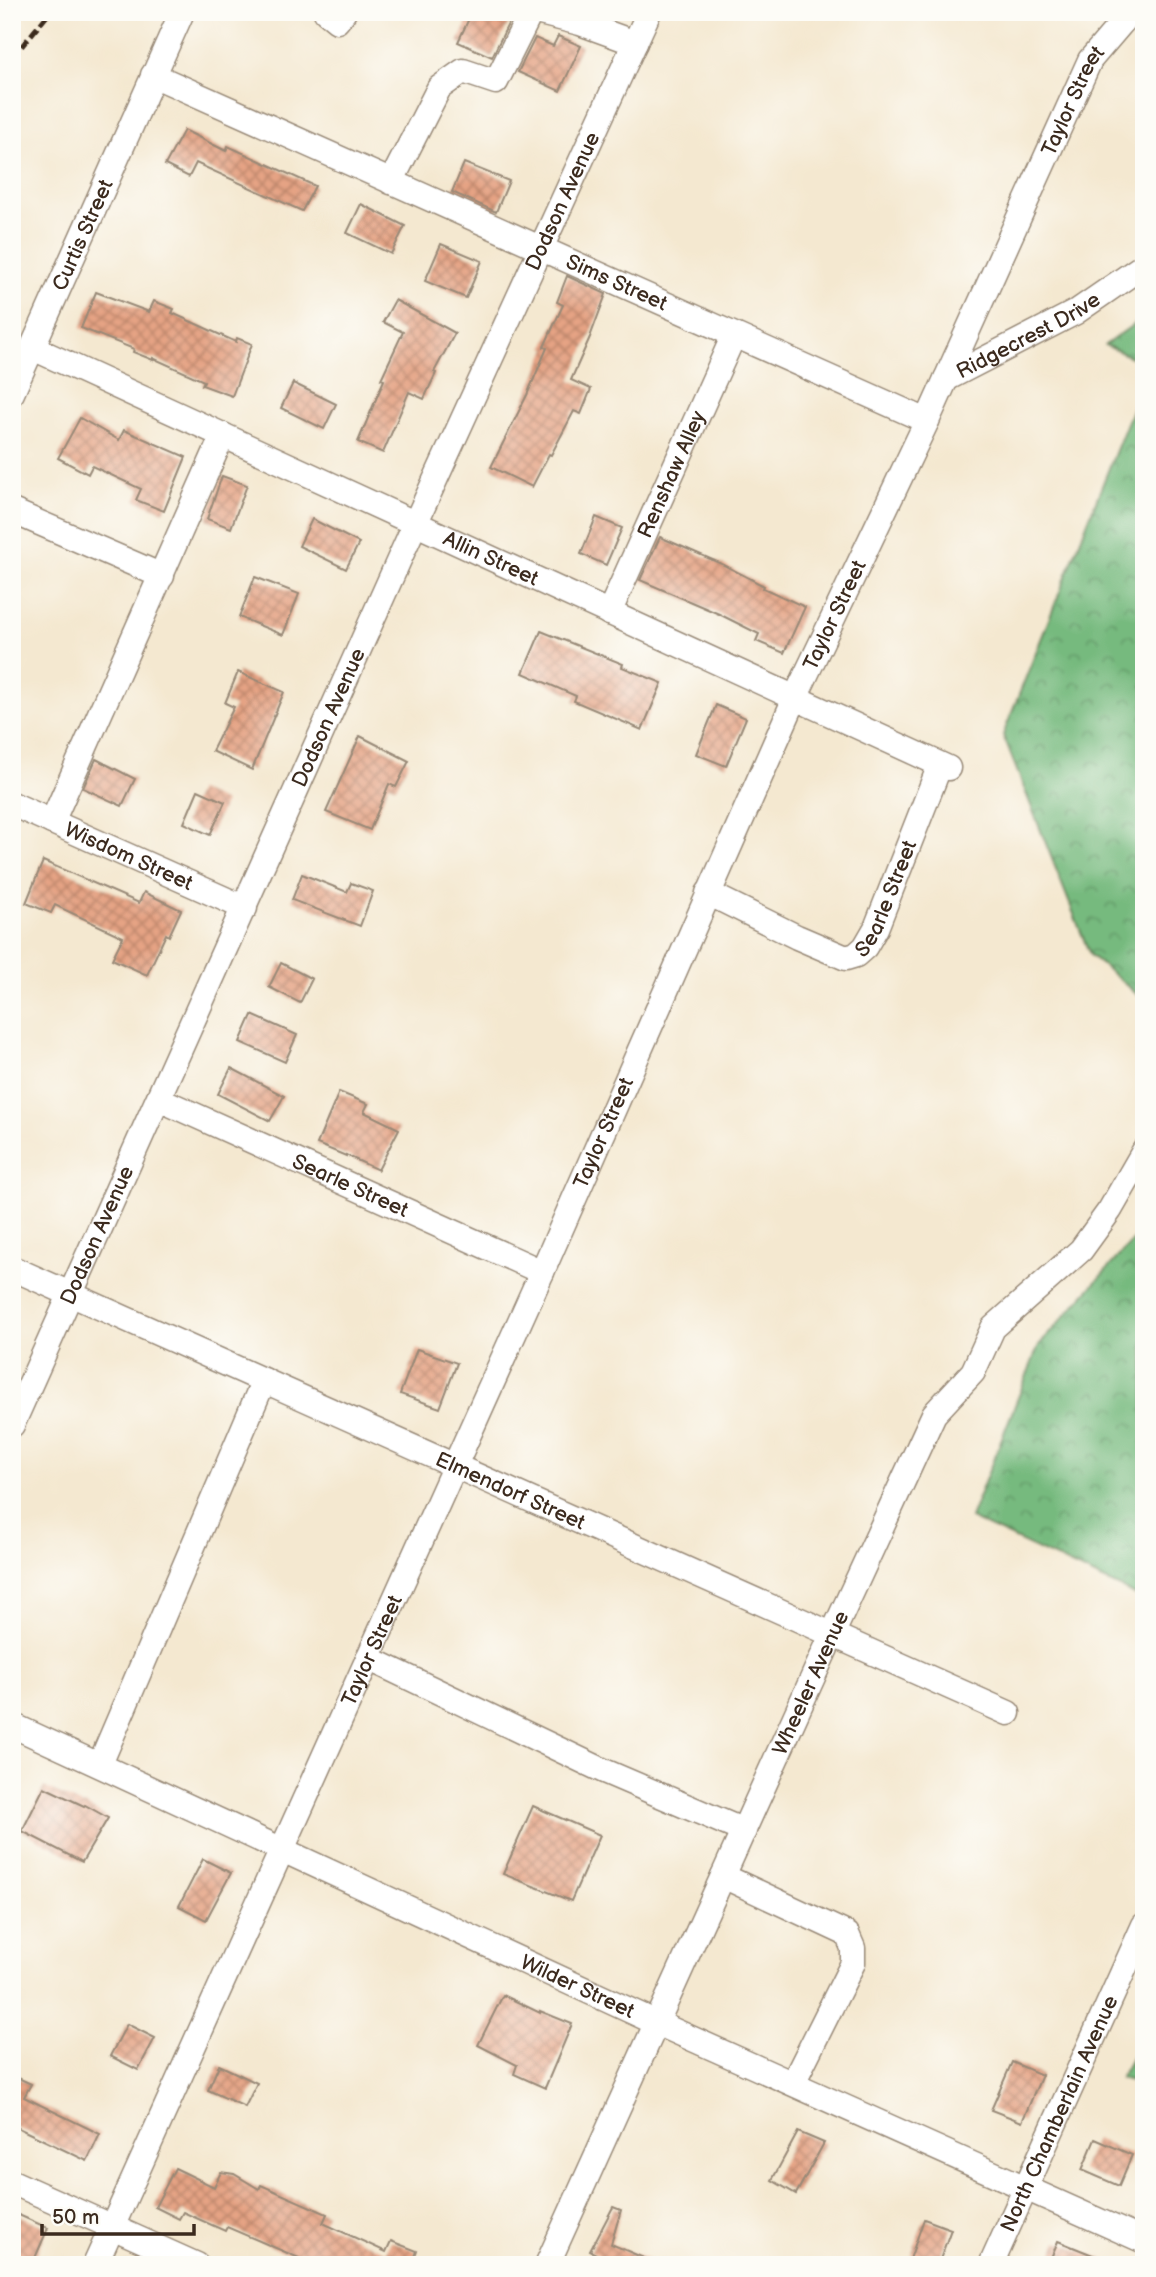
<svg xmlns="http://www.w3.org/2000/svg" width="1156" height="2277" viewBox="0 0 1156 2277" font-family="'Balsamiq Sans',sans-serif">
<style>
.forest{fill:url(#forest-crowns);stroke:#58724e;stroke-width:2}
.building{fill:url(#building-cross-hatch)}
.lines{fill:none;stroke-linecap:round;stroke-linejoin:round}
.minor-casing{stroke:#988977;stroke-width:27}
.minor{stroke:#fff;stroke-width:24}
.rail{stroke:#3b2a1e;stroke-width:5;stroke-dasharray:10 5;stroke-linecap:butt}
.labels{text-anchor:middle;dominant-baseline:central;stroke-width:5;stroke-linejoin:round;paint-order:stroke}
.street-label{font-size:21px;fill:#3b2a1e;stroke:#fdfcf7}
</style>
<defs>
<pattern id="forest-crowns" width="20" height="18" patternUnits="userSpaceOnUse" patternTransform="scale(1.75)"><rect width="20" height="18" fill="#76ba7e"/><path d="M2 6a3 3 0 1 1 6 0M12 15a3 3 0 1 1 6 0" fill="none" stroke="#629767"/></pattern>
<pattern id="building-cross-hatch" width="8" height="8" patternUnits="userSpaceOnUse" patternTransform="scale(1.75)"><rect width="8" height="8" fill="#e5a384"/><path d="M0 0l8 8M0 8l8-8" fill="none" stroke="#bb856b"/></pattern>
</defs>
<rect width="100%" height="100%" fill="#fdfcf7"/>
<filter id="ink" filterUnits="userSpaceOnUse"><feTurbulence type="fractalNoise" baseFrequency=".0143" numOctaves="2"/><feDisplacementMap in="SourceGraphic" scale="14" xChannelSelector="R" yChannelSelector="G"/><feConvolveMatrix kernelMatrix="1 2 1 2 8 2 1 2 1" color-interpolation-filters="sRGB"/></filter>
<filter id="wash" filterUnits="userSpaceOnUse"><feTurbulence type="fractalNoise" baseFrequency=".00686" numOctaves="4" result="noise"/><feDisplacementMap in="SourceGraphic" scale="28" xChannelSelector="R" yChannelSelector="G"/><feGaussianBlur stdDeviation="1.57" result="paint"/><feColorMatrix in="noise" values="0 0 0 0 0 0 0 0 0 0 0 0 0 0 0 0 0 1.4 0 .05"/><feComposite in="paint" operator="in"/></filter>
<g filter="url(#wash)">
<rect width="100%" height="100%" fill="#f4e8d0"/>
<g class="forest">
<polygon points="1144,317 1144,363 1105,345"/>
<polygon points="1144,380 1144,1000 1090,955 1003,735"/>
<polygon points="1144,1228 1144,1599 970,1518 1039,1345"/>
<polygon points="1144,2036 1144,2084 1120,2078"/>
</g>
<g id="blocks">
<g class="building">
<polygon points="472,12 489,12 509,22 492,57 458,42"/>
<polygon points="558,36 581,46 560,91 518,72 535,38 553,46"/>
<polygon points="184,130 226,151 228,146 315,186 302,211 196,163 189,177 165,165"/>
<polygon points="464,163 509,181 496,212 452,192"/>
<polygon points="361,204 405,226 391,254 347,233"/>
<polygon points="441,244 482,261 466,298 425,281"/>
<polygon points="567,276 606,294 590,337 571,380 591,389 581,414 574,411 551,455 549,454 532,487 491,467 527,395 547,348 544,347 563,305 557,302"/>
<polygon points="96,292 149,312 154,301 174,309 172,313 236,342 237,338 252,344 232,396 202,385 204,381 153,358 153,360 133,352 134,349 81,328"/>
<polygon points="395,300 455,333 434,372 436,373 424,399 409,392 383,453 358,442 384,380 381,379 403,332 383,322"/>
<polygon points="293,383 336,404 324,429 281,408"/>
<polygon points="80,418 119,440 124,430 186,457 164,511 136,500 141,489 92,466 88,474 58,458"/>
<polygon points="222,476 247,485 231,528 207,519"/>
<polygon points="596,517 622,528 606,565 581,554"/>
<polygon points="312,519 359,543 346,569 299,546"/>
<polygon points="660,537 724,565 764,586 763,588 805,607 784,653 756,641 759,634 719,614 640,580"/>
<polygon points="255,577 299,594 283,635 239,617"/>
<polygon points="541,631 623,664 622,667 662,683 642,730 574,701 576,696 523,673"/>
<polygon points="238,672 284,692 252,770 212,751 234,707 225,703"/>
<polygon points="716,705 746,718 726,766 696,754"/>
<polygon points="360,736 409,761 396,787 389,784 370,830 326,812"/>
<polygon points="96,759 135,779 122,806 83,788"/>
<polygon points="198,790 225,802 210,835 184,823"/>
<polygon points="43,861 139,903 144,892 181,910 169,936 166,934 147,975 112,959 123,937 55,905 51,913 26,903"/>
<polygon points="302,874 347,892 351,883 373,891 360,926 292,900"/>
<polygon points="281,963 312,979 300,1003 269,987"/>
<polygon points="252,1015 297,1035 285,1062 240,1042"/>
<polygon points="231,1068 284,1096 270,1121 218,1094"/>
<polygon points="339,1092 368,1104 364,1112 399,1129 378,1170 346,1155 346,1156 317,1144"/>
<polygon points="417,1349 457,1363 440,1408 400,1394"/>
<polygon points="44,1787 84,1806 85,1805 108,1818 82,1862 22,1831"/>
<polygon points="533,1806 600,1835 571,1901 503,1874"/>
<polygon points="203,1859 231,1873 206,1920 179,1906"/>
<polygon points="503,1995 540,2013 540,2011 572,2024 545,2088 514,2074 517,2065 478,2045"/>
<polygon points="127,2024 155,2038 138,2070 110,2056"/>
<polygon points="1012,2062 1042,2075 1022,2122 991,2110"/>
<polygon points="219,2065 257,2083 245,2107 208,2090"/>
<polygon points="12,2075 31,2084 24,2097 100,2134 87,2161 12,2125"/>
<polygon points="798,2132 824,2143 796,2194 772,2180"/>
<polygon points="1095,2139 1132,2155 1119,2186 1082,2170"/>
<polygon points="175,2168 214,2187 221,2172 234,2174 259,2189 261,2185 327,2214 323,2223 386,2252 391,2241 417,2251 412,2265 315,2265 227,2227 225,2231 183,2212 179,2219 155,2207"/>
<polygon points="613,2207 621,2210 611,2244 660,2265 595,2265 598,2255 590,2251"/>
<polygon points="12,2212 48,2228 32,2265 12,2258"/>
<polygon points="924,2219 951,2229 938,2265 908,2265"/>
<polygon points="1058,2241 1115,2264 1115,2265 1048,2265"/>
</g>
</g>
</g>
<g filter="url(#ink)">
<use href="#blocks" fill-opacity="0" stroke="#988977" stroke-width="2"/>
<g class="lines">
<g class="minor-casing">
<g id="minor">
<polyline points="326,12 337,21 344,12"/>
<polyline points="536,12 580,23 635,43"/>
<path id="s1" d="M153,75L927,421"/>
<polyline points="391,182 439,88 463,71 496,82 531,12"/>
<path id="s2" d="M33,348L948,768"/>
<path id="s3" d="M946,379L1076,312L1144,265"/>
<path id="s4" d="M12,393L182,12"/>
<polyline points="12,511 162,576"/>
<path id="s5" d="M609,613L734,335"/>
<path id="s6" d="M12,804L245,908"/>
<polyline points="52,822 223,435"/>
<path id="s7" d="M708,893L797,937L846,958L856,955L865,947L876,928L940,765"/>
<path id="s8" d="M159,1099L542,1272"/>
<path id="s9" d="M12,1268L1008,1713"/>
<path id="s10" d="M12,1425L415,524L649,12"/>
<polyline points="368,1658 604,1771 744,1831"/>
<path id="s11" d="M12,1725L657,2023L1144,2241"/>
<polyline points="100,1764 264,1380"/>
<polyline points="723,1876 847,1934 853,1948 853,1963 793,2083"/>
<polyline points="12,2182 197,2265"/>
<path id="s12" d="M95,2265L542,1272L795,698L927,421L1090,60L1131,12"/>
<path id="s13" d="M547,2265L832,1635L934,1414L973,1372L993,1328L1081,1250L1110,1210L1144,1151"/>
<path id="s14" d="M991,2265L1144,1925"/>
</g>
</g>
<use href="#minor" class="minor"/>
<polyline class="rail" points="12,58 50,12"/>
</g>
</g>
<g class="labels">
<g class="street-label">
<text stroke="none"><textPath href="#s12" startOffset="2375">Taylor Street</textPath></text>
<text stroke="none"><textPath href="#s10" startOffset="1342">Dodson Avenue</textPath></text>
<text stroke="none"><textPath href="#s4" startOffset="173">Curtis Street</textPath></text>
<text stroke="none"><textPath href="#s1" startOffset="508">Sims Street</textPath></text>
<text stroke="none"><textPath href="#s3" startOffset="93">Ridgecrest Drive</textPath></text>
<text stroke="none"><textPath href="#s5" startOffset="152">Renshaw Alley</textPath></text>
<text stroke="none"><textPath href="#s2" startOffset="504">Allin Street</textPath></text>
<text stroke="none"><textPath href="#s12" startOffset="1808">Taylor Street</textPath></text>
<text stroke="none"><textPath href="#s10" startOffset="775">Dodson Avenue</textPath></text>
<text stroke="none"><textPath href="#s6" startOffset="128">Wisdom Street</textPath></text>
<text stroke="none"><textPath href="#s7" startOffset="228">Searle Street</textPath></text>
<text stroke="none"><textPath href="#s12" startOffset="1241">Taylor Street</textPath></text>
<text stroke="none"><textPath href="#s8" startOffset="210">Searle Street</textPath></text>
<text stroke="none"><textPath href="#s10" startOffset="208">Dodson Avenue</textPath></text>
<text stroke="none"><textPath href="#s9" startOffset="546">Elmendorf Street</textPath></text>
<text stroke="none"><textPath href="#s12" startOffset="674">Taylor Street</textPath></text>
<text stroke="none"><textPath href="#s13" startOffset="639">Wheeler Avenue</textPath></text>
<text stroke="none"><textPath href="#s11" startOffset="623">Wilder Street</textPath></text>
<text stroke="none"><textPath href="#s14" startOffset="166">North Chamberlain Avenue</textPath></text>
</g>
</g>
<rect width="1156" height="2277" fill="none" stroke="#fdfcf7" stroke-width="42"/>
<path d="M42 2224v10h152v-10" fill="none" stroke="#3b2a1e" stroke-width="3.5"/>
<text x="52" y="2224" font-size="21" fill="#3b2a1e" stroke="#fdfcf7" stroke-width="5" paint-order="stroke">50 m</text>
</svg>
